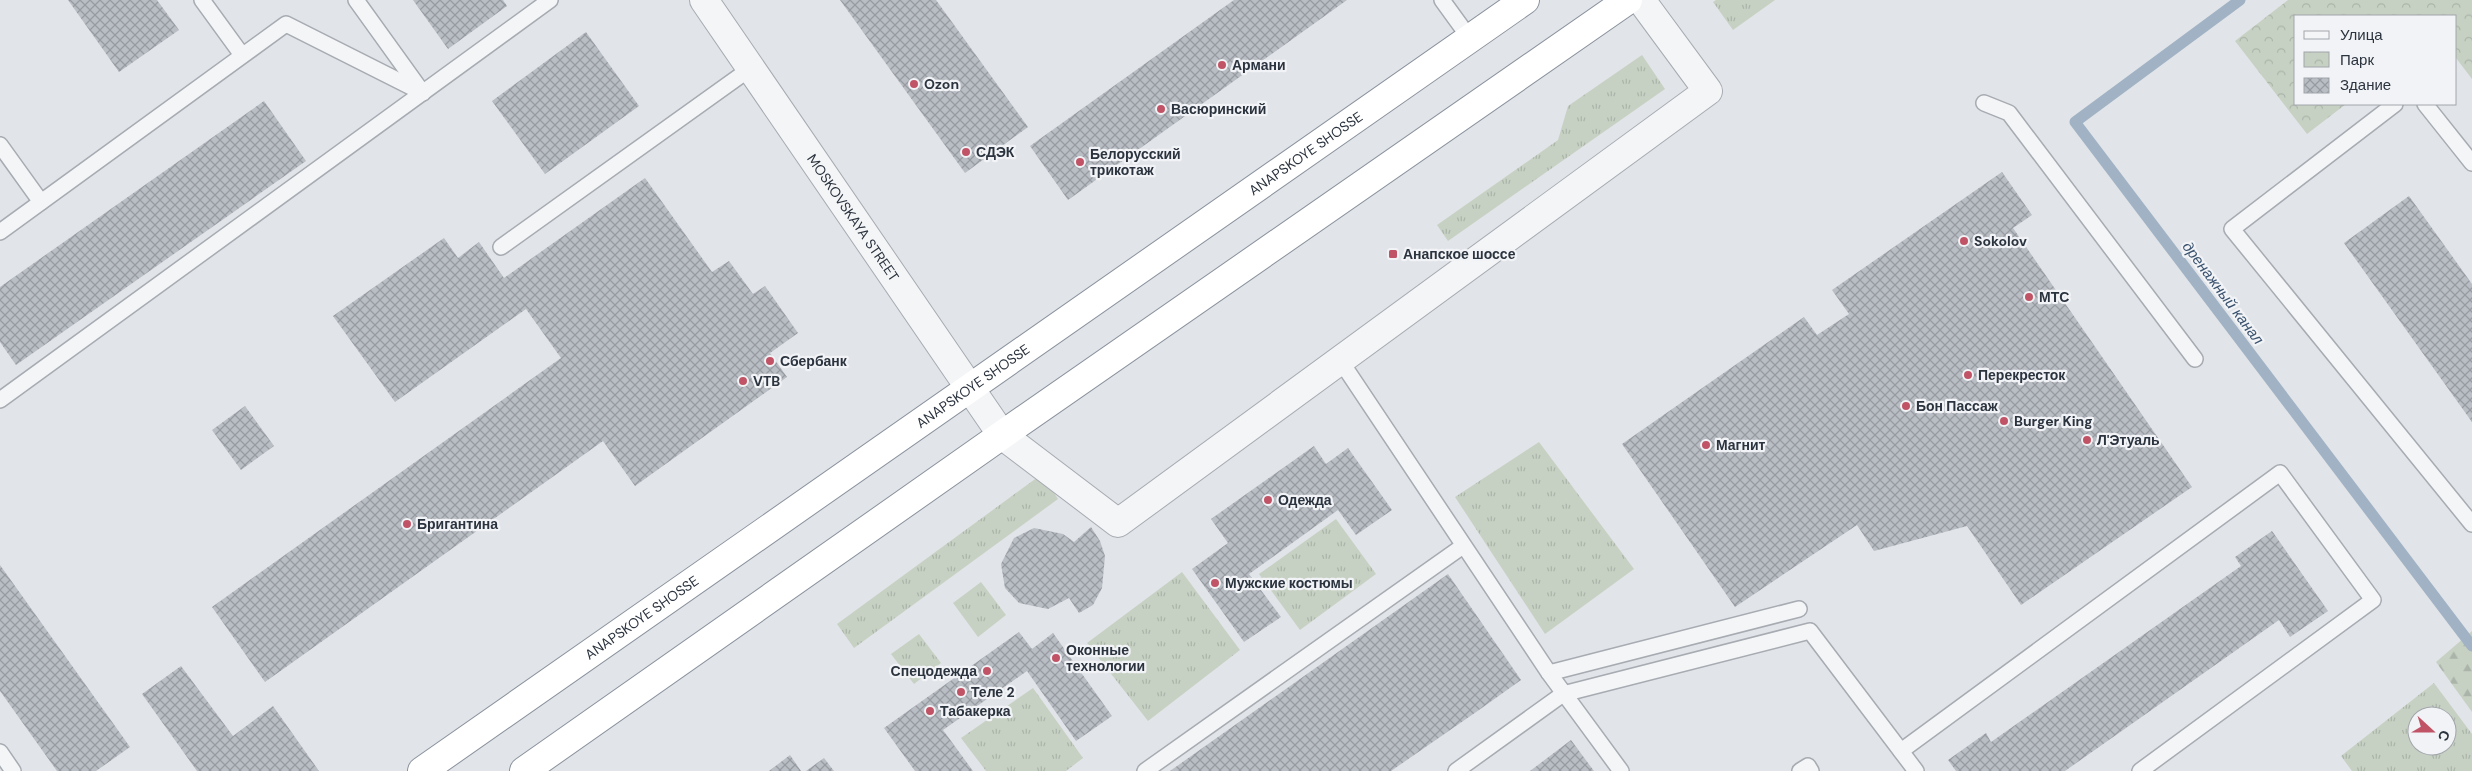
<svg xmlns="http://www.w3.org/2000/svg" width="2472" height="771" viewBox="0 0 2472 771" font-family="'DM Sans',sans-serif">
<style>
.grass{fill:url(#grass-tufts);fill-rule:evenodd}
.forest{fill:url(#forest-firs)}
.park{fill:url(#park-crowns)}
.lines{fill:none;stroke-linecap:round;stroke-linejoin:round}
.stream{stroke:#a0b2c4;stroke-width:11}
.building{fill:url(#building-cross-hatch)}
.lane-casing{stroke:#a7abb2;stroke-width:18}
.street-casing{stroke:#a7abb2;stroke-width:30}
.highway-casing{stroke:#8a929d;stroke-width:30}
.lane{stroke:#f4f5f7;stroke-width:15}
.street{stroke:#f4f5f7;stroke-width:28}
.highway{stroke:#fff;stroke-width:28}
.poi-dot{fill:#c05466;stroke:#f1f3f6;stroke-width:2}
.labels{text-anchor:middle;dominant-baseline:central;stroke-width:4.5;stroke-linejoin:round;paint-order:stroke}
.poi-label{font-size:14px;font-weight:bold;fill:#2b333e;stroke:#f1f3f6;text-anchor:start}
.street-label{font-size:14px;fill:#2b333e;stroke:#f1f3f6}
.water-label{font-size:15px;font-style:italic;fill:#3a526e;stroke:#f1f3f6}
</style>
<defs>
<pattern id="grass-tufts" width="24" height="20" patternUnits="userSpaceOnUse" patternTransform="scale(1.25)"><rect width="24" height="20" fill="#c7d1c3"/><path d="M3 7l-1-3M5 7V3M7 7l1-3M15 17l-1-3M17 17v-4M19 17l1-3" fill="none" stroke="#abb4a9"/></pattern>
<pattern id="forest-firs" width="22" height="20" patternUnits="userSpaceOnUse" patternTransform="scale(1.25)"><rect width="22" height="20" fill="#c7d1c3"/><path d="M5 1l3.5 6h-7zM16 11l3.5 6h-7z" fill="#abb4a9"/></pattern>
<pattern id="park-crowns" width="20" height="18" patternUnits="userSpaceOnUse" patternTransform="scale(1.25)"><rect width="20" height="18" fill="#c7d1c3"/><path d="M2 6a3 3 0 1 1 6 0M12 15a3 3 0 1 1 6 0" fill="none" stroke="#abb4a9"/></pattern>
<pattern id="building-cross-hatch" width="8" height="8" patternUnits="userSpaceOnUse" patternTransform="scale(1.25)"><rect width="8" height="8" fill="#b9bec5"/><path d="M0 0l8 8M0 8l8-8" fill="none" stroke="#979ba1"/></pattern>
</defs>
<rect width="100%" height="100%" fill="#e1e4e8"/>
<g class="grass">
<polygon points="1716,0 1775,0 1733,30 1713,2"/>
<polygon points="1642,55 1665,89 1448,241 1437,225 1558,140 1568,106"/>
<polygon points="1539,442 1634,569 1545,634 1455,497"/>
<polygon points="1042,474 1058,499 854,648 837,624"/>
<polygon points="1336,519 1376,574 1300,630 1259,574"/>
<polygon points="1182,572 1240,650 1148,721 1087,643"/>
<polygon points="981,582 1006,615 978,637 953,603"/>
<polygon points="919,634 941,663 914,684 891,654"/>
<path d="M2434,683L2472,734V771H2352L2341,756ZM2417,716H2447V746H2417Z"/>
<polygon points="1033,688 1083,758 1066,771 986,771 961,738"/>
</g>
<polygon class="forest" points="2472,631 2472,712 2436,662"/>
<polygon class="park" points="2288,0 2472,0 2472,79 2456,58 2456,16 2296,16 2296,104 2346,104 2307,134 2235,41"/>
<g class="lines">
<polyline class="stream" points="2240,0 2075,122 2472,646"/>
</g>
<g class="building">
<polygon points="68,0 157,0 179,30 119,72"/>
<polygon points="413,0 503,0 507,6 448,49"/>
<polygon points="840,0 936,0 1028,127 965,173"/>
<polygon points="1234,0 1347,0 1068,200 1030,146"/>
<polygon points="586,32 639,106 545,174 492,101"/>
<polygon points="264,101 306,161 16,365 0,342 0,287"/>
<polygon points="2002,172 2032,215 2013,228 2192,487 2021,605 1967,526 1874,551 1857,525 1735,607 1622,444 1804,317 1817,335 1849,314 1832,290"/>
<polygon points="645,178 712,272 729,261 753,294 765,286 798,333 770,353 787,377 635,486 603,441 265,682 212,607 561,358 526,309 395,402 333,316 444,238 458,258 479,242 504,278"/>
<polygon points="2409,196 2472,284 2472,422 2344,243"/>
<polygon points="245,406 274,446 241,470 212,430"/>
<polygon points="1314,446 1326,464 1348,448 1392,510 1356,535 1338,510 1249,574 1281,617 1244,642 1192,569 1228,543 1211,519"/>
<polygon points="1091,527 1100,541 1105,556 1102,588 1093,605 1079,613 1069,598 1048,609 1019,603 1005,588 1001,564 1014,538 1034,528 1063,534 1074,542"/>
<polygon points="2272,531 2328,611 2290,637 2279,620 2065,771 1956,771 1948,760 1986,733 1991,742 2241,566 2235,557"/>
<polygon points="0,565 130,747 96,771 57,771 0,691"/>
<polygon points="1448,574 1521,680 1479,710 1391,771 1170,771"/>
<polygon points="1019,632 1032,649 1053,633 1112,716 1076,741 1027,671 943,730 973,771 915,771 884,728"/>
<polygon points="181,666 233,736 273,706 319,771 197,771 142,694"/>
<polygon points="1571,740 1594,771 1530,771"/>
<polygon points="790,755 801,771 769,771"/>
<polygon points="824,758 834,771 806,771"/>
</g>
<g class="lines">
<g class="lane-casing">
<g id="lane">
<polyline points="202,0 242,55"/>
<polyline points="356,0 420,89"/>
<polyline points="1442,0 1471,40"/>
<polyline points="1984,103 2009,113 2195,359"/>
<polyline points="2395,104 2232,229 2472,524"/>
<polyline points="2425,104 2472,163"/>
<polyline points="0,145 41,202"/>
<polyline points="0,232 286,24 423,93"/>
<polyline points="501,247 751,68"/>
<polyline points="1340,360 1549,673 1621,771"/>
<polyline points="0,400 550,0"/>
<polyline points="1549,673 1799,609"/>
<polyline points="1901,751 2280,473 2373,600 2140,771"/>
<polyline points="0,752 13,771"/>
<polyline points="1145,771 1463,546"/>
<polyline points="1456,771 1563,694 1810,631 1916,771"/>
<polyline points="1800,771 1808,766 1811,771"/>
</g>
</g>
<g class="street-casing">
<g id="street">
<path id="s1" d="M704,0L1002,435L1118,523L1708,91L1641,0"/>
</g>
</g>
<g class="highway-casing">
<g id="highway">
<path id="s2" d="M422,771L1525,0"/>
<polyline points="524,771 1002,435 1628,0"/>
</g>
</g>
<use href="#lane" class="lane"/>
<use href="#street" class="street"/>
<use href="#highway" class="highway"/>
</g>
<g class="poi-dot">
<circle cx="1222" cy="65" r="5"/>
<circle cx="914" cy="84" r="5"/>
<circle cx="1161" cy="109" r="5"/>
<circle cx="966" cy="152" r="5"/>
<circle cx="1080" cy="162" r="5"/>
<circle cx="1964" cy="241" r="5"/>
<rect x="1388" y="249" width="10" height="10" rx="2.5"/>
<circle cx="2029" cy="297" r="5"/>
<circle cx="770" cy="361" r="5"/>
<circle cx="1968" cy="375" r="5"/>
<circle cx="743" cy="381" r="5"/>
<circle cx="1906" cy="406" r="5"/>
<circle cx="2004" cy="421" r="5"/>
<circle cx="2087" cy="440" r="5"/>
<circle cx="1706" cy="445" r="5"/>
<circle cx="1268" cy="500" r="5"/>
<circle cx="407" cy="524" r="5"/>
<circle cx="1215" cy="583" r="5"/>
<circle cx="1056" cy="658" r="5"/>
<circle cx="987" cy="671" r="5"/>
<circle cx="961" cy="692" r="5"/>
<circle cx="930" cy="711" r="5"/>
</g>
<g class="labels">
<g class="poi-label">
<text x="1232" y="65">Армани</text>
<text x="924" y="84">Ozon</text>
<text x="1171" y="109">Васюринский</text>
<text x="976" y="152">СДЭК</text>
<text x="1090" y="154">Белорусский<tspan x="1090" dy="16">трикотаж</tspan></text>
<text x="1974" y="241">Sokolov</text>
<text x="1403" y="254">Анапское шоссе</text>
<text x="2039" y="297">МТС</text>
<text x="780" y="361">Сбербанк</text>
<text x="1978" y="375">Перекресток</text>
<text x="753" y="381">VTB</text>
<text x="1916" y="406">Бон Пассаж</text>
<text x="2014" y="421">Burger King</text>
<text x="2097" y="440">Л'Этуаль</text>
<text x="1716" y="445">Магнит</text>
<text x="1278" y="500">Одежда</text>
<text x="417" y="524">Бригантина</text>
<text x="1225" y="583">Мужские костюмы</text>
<text x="1066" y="650">Оконные<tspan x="1066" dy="16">технологии</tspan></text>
<text x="977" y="671" text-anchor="end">Спецодежда</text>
<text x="971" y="692">Теле 2</text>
<text x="940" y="711">Табакерка</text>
</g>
<g class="street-label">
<text stroke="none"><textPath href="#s2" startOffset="1078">ANAPSKOYE SHOSSE</textPath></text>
<text stroke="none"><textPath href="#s1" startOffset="264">MOSKOVSKAYA STREET</textPath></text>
<text stroke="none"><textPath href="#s2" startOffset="672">ANAPSKOYE SHOSSE</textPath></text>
<text stroke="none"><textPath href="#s2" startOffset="268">ANAPSKOYE SHOSSE</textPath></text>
</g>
<g class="water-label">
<text transform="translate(2223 293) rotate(53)">дренажный канал</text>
</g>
</g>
<rect x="2294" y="15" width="162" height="90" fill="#f1f3f6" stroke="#a2a6ac"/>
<rect x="2304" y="31" width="25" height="8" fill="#f4f5f7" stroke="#a2a6ac"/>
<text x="2340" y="40" font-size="15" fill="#2b333e">Улица</text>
<rect x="2304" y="52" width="25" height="15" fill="url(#park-crowns)" stroke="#a2a6ac"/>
<text x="2340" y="65" font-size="15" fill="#2b333e">Парк</text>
<rect x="2304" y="78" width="25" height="15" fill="url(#building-cross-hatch)" stroke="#a2a6ac"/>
<text x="2340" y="90" font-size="15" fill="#2b333e">Здание</text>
<g transform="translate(2432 731) rotate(111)"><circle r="24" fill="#f1f3f6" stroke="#a2a6ac"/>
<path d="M0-4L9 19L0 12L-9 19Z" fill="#c05466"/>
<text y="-8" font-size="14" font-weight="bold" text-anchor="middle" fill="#2b333e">С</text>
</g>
</svg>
